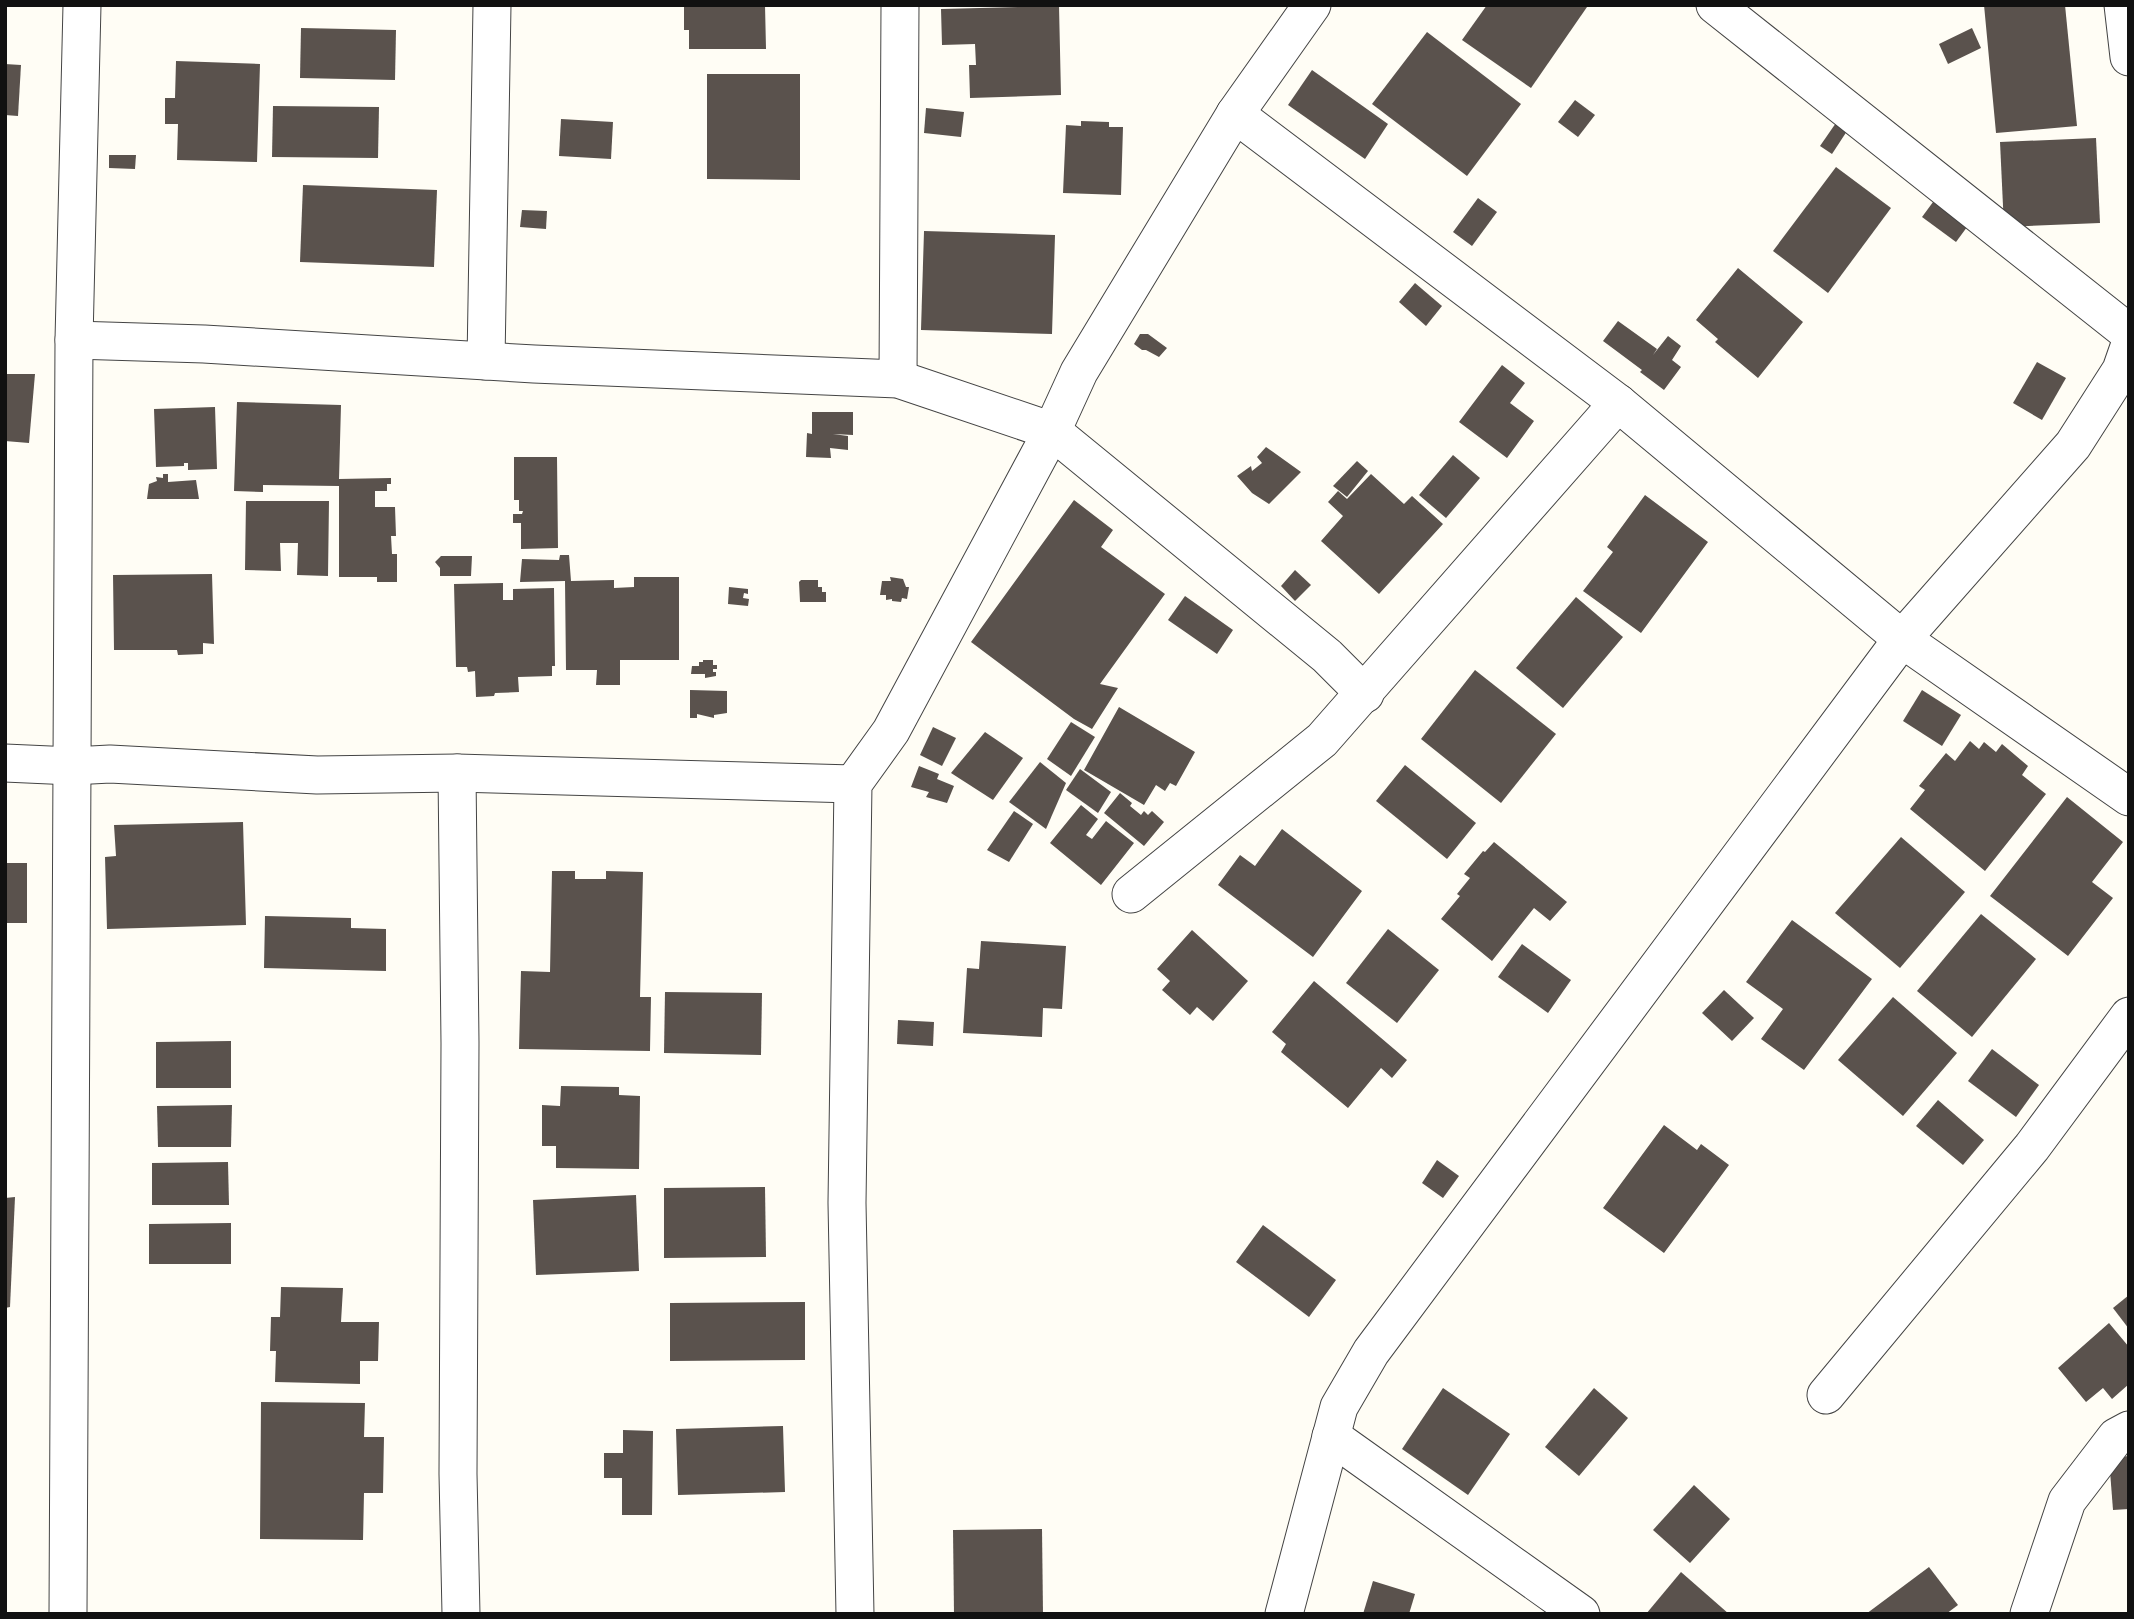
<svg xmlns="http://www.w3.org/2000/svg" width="2134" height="1619" viewBox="0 0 2134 1619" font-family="Literata,serif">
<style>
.building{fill:#5a524d}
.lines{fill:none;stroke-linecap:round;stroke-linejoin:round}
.minor-casing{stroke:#444;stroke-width:39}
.minor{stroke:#fff;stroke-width:37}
</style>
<rect width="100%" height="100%" fill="#fffdf5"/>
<g class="building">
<polygon points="684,5 765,5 766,49 689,49 689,30 684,30"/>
<polygon points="1487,5 1584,5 1587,7 1531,88 1462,40"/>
<polygon points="1984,5 2065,5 2077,126 1996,133"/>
<polygon points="1059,6 1061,95 970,98 969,65 976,65 975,44 942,45 941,9"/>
<polygon points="301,28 396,30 395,80 300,78"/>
<polygon points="1972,28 1981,48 1948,64 1939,44"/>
<polygon points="1427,32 1521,104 1467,176 1372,104"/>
<polygon points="176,61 260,64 257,162 177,160 178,124 165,124 165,98 175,98"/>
<polygon points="5,64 21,65 18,116 5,115"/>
<polygon points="1312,70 1388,124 1365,159 1288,105"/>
<polygon points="707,74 800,74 800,180 707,179"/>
<polygon points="1575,100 1595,115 1578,137 1558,122"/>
<polygon points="273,106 379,107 378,158 272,157"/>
<polygon points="926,108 964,112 961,137 924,133"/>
<polygon points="561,119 613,122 611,159 559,156"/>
<polygon points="1838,120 1849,128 1832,154 1820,146"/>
<polygon points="1081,121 1109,122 1109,127 1123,127 1121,195 1063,193 1066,125 1081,126"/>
<polygon points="2096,138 2100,223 2004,227 2000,142"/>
<polygon points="109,155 136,155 135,169 109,168"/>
<polygon points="1836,167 1891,208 1828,293 1773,251"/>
<polygon points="303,185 437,190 434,267 300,262"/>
<polygon points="1478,198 1497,212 1472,246 1453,232"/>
<polygon points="1936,198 1970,223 1956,242 1922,217"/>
<polygon points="522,210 547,211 546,229 520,227"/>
<polygon points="924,231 1055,235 1052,334 921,330"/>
<polygon points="1738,268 1803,322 1758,378 1715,342 1718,339 1696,320"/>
<polygon points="1415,283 1442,306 1426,326 1399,302"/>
<polygon points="1618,321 1657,349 1653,355 1668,336 1681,346 1672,360 1681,367 1664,390 1640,372 1642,370 1603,341"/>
<polygon points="1140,334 1148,334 1167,348 1159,357 1146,350 1142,350 1134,344"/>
<polygon points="2037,362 2066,378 2042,420 2013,403"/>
<polygon points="1502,365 1525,383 1510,403 1534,421 1507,458 1459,422"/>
<polygon points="5,374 35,374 29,443 5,441"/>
<polygon points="237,402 341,405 339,479 391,478 391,484 387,484 387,491 375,491 375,507 395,507 396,536 391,536 392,554 397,554 397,582 377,582 377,577 339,577 339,486 263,485 263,492 234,491"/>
<polygon points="215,407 217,469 188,470 188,463 184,463 184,466 156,467 154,409"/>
<polygon points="812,412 853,412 853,435 833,434 848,436 848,450 830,448 831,458 806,457 807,433 812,434"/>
<polygon points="1266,447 1301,472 1269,504 1252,493 1237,476 1251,466 1252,471 1262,463 1257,457"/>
<polygon points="1453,455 1480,478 1446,518 1419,495"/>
<polygon points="514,457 557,457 558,548 521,549 521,523 513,523 513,514 522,514 523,511 519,511 519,500 514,500"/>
<polygon points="1357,461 1368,471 1347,497 1333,486"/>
<polygon points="163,474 168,474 168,482 196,480 199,499 147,499 149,484 157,481 156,477 163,478"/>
<polygon points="1371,474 1404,504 1412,496 1443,524 1379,594 1321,541 1343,516 1328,502 1338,491 1347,499"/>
<polygon points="1645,495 1708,542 1641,633 1583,591 1613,552 1607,547"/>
<polygon points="1074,500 1113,530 1101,547 1165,594 1100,684 1118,688 1092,729 1074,719 971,642"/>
<polygon points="246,501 329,501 328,576 297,575 298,543 280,543 281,571 245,570"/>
<polygon points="560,555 569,555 571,581 614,580 614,588 634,587 634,577 679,577 679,660 620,660 620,685 596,685 597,670 566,670 565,581 520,582 522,559 559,560"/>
<polygon points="441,556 472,556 471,576 440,576 440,568 435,562"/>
<polygon points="1295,570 1311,585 1295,601 1281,586"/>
<polygon points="212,574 214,644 203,643 203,654 178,655 177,650 114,650 113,575"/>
<polygon points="890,577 903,579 906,587 909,587 907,599 902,598 901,602 892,601 892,599 886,600 886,595 880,595 882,581 891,581"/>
<polygon points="801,580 818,580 818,587 822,587 822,592 826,592 826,602 800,602 799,582"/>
<polygon points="503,583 503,600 513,600 513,589 554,588 555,666 552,666 552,676 518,677 519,692 495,693 494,696 476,697 475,671 468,672 467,667 456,667 454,584"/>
<polygon points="729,587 748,589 748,594 744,593 743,598 749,599 748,606 728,604"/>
<polygon points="1185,596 1233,630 1217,654 1168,620"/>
<polygon points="1576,597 1623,637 1563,708 1516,668"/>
<polygon points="703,660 713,660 713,665 717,665 717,669 713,669 713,672 716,672 716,676 705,678 705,674 691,674 692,666 699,666 699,662 703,662"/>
<polygon points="1475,670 1556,734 1501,803 1421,739"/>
<polygon points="690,690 727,691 727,713 714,715 714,718 697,714 697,718 690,718"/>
<polygon points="1922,690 1961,715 1942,746 1903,721"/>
<polygon points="1119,707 1195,752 1176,786 1170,783 1165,791 1156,785 1144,805 1084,770"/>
<polygon points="1071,722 1095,737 1071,776 1047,759"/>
<polygon points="933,727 956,738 942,766 920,755"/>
<polygon points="985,732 1023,758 993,800 951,773"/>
<polygon points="1970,741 1979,749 1984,742 1996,752 2002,744 2028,766 2022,775 2046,794 1985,871 1910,809 1925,790 1919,786 1946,753 1955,761"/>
<polygon points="1040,762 1066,783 1046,829 1009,802"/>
<polygon points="1405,765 1476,823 1447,859 1376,801"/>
<polygon points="919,766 939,774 937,779 954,786 947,803 926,797 929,792 911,787"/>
<polygon points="1080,769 1111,792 1098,813 1066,790"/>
<polygon points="1120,793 1132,803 1130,806 1141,815 1144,811 1148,815 1152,811 1164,822 1144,846 1104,813"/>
<polygon points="2067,797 2123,842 2092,882 2113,898 2068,956 1990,896"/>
<polygon points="1081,805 1098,819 1086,835 1092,839 1106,821 1134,843 1101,885 1050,843"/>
<polygon points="1014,811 1033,824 1009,862 987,850"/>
<polygon points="243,822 246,925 107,929 105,857 116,856 114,825"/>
<polygon points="1282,829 1362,891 1313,957 1218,885 1240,855 1255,866"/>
<polygon points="1901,837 1965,892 1900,968 1835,913"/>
<polygon points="1494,842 1567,902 1550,921 1534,908 1492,961 1441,919 1460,896 1457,894 1470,878 1464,874 1483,851 1485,852"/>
<rect x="5" y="863" width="22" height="60"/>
<polygon points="552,871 575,871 575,879 606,879 606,871 643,872 640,997 651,997 650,1051 519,1049 521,971 550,972"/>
<polygon points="1981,914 2036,959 1972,1037 1917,991"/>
<polygon points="265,916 351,918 351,928 386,929 386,971 264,968"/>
<polygon points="1792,920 1872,979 1804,1070 1761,1039 1783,1009 1746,982"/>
<polygon points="1388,929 1439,970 1397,1023 1346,983"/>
<polygon points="1192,930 1248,981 1213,1021 1197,1007 1190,1015 1162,990 1170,981 1157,969"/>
<polygon points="981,941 1066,946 1062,1009 1043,1008 1042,1037 963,1033 967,968 979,969"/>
<polygon points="1522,944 1571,980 1548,1013 1498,977"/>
<polygon points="1314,981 1407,1060 1392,1078 1381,1068 1348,1108 1281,1052 1286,1044 1272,1032"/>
<polygon points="1724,990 1754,1018 1732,1041 1702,1013"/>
<polygon points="665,992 762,993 761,1055 664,1053"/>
<polygon points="1893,997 1957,1053 1903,1116 1838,1060"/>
<polygon points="898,1020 934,1022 933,1046 897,1044"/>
<polygon points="231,1041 231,1088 156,1088 156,1042"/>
<polygon points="1992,1049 2039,1085 2016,1117 1968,1081"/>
<polygon points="561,1086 619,1087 619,1095 640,1096 639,1169 556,1168 556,1146 542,1146 542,1105 560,1106"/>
<polygon points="1938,1100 1984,1140 1963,1165 1916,1126"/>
<polygon points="232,1105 231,1147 158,1147 157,1106"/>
<polygon points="1664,1125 1697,1150 1701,1144 1729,1165 1664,1253 1603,1208"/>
<polygon points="1437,1160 1459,1176 1443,1198 1422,1183"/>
<polygon points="228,1162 229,1205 152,1205 152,1163"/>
<polygon points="765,1187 766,1257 664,1258 664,1188"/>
<polygon points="636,1195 639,1271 536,1275 533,1200"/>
<polygon points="15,1197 10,1307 5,1308 5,1198"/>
<polygon points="231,1223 231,1264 149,1264 149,1224"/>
<polygon points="1263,1225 1336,1280 1309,1317 1236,1262"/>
<polygon points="281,1287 343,1288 341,1322 379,1322 378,1361 360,1361 360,1384 275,1382 276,1351 270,1351 271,1317 280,1317"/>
<polygon points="2129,1295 2129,1329 2113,1308"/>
<polygon points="805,1302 805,1360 670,1361 670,1303"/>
<polygon points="2109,1323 2129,1347 2129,1384 2112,1399 2103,1388 2086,1402 2058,1368"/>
<polygon points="1443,1388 1510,1434 1468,1495 1402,1449"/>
<polygon points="1594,1388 1628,1418 1579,1476 1545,1447"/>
<polygon points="261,1402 365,1403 364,1437 384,1437 383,1493 364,1493 363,1540 260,1539"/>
<polygon points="783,1426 785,1492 678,1495 676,1429"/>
<polygon points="623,1430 653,1431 652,1515 622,1515 622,1478 604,1478 604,1453 623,1453"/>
<polygon points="2129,1456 2129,1509 2113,1510 2109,1458"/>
<polygon points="1694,1485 1730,1519 1690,1563 1653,1530"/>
<polygon points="1042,1529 1043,1614 954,1614 953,1530"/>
<polygon points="1929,1567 1958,1605 1946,1614 1866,1614"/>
<polygon points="1681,1572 1729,1614 1646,1614"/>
<polygon points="1373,1581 1415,1594 1409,1614 1363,1614"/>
</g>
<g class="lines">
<g class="minor-casing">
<g id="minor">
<polyline points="1715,5 2129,333"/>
<polyline points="2123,5 2129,57"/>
<polyline points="1235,114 1618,403 1902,639 2129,797"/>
<polyline points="74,340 204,344 534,364 898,379 1052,431 1327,656 1365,694"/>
<polyline points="486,361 492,5"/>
<polyline points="898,379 900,5"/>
<polyline points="5,763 72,766 110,764 317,775 457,773 853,784"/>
<polyline points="457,773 460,1043 458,1474 461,1614"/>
<polyline points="1131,894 1322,740 1618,403"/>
<polyline points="1826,1395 2032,1147 2129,1016"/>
<polyline points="1331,1436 1581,1614"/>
<polyline points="68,1614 74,340 82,5"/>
<polyline points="855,1614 847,1203 853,784 891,731 1052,431 1079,372 1235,114 1312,5"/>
<polyline points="1284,1614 1339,1407 1371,1352 1902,639 2073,445 2121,370 2129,347"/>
<polyline points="2029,1614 2067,1501 2116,1437 2129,1430"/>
</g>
</g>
<use href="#minor" class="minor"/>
</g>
<rect width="2134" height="1619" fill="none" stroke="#111111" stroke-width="14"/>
</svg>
